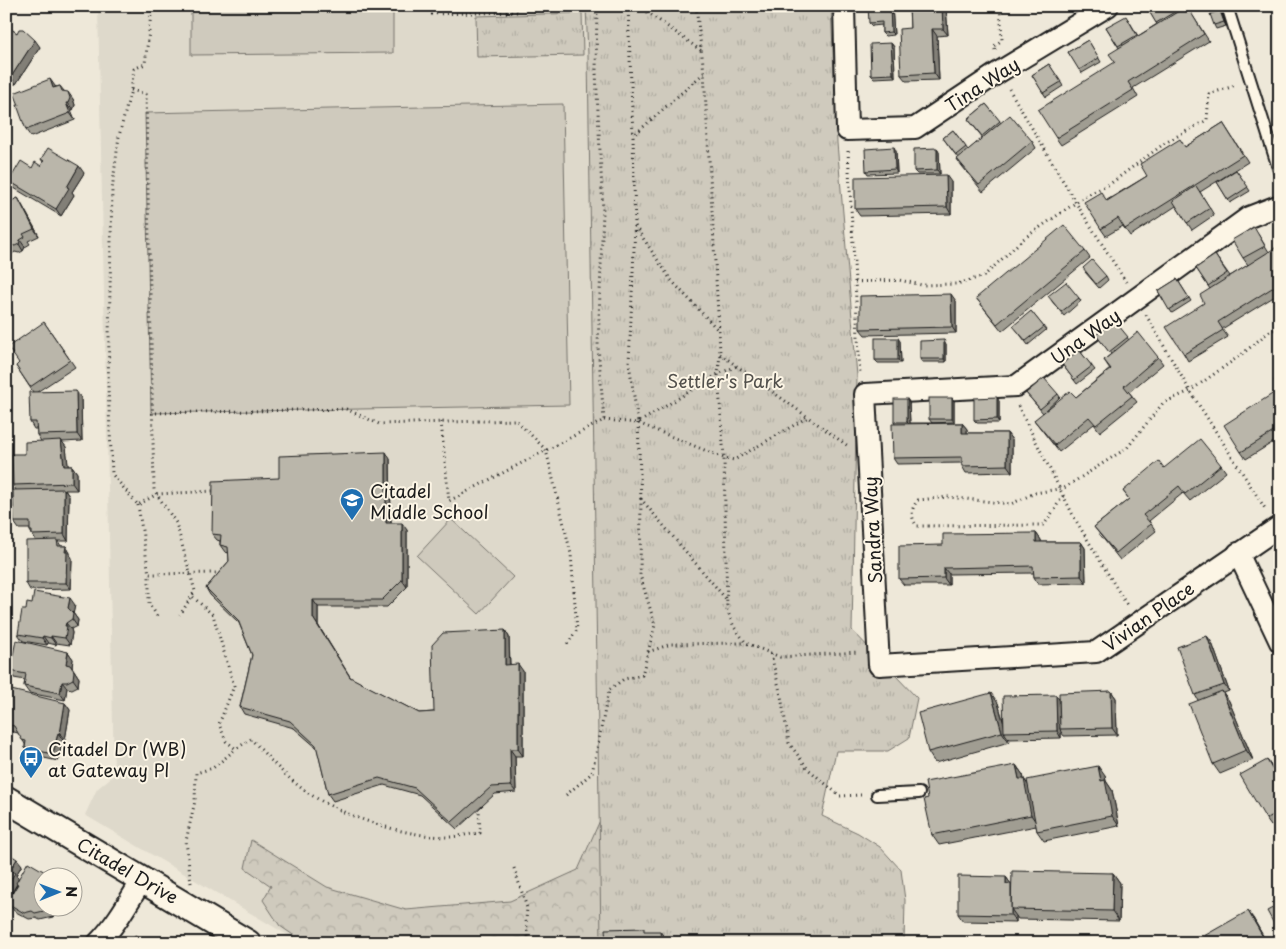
<svg xmlns="http://www.w3.org/2000/svg" width="1286" height="949" viewBox="0 0 1286 949" font-family="'Playpen Sans',sans-serif">
<style>
.built{fill:#ded9cb}
.forest{fill:url(#forest-crowns);stroke:#76736c}
.park{fill:url(#park-tufts);stroke:#76736c}
.garden{fill:#cfcabd;stroke:#76736c}
.lines{fill:none;stroke-linecap:round;stroke-linejoin:round}
.service-casing{stroke:#1c1c1c;stroke-width:14}
.minor-casing{stroke:#1c1c1c;stroke-width:24}
.tertiary-casing{stroke:#1c1c1c;stroke-width:29}
.path{stroke:#1c1c1c;stroke-width:3;stroke-dasharray:1 4;stroke-linecap:butt}
.service{stroke:#fcf5e5;stroke-width:10}
.minor{stroke:#fcf5e5;stroke-width:20}
.tertiary{stroke:#fcf5e5;stroke-width:25}
.wall{fill:#a09d92;stroke:#1c1c1c}
.shaded-wall{fill:#827f77;stroke:#1c1c1c}
.building{fill:#bab6aa;stroke:#1c1c1c}
.labels{text-anchor:middle;dominant-baseline:central;stroke-width:4;stroke-linejoin:round;paint-order:stroke}
.street-label{font-size:18px;fill:#1c1c1c;stroke:#fcf5e5}
.park-label{font-size:18px;fill:#52504c;stroke:#fcf5e5}
.poi-label{font-size:18px;fill:#1c1c1c;stroke:#fcf5e5;text-anchor:start}
</style>
<defs>
<pattern id="forest-crowns" width="20" height="18" patternUnits="userSpaceOnUse" patternTransform="scale(1.25)"><rect width="20" height="18" fill="#cfcabd"/><path d="M2 6a3 3 0 1 1 6 0M12 15a3 3 0 1 1 6 0" fill="none" stroke="#b1ada2"/></pattern>
<pattern id="park-tufts" width="24" height="20" patternUnits="userSpaceOnUse" patternTransform="scale(1.25)"><rect width="24" height="20" fill="#cfcabd"/><path d="M3 7l-1-3M5 7V3M7 7l1-3M15 17l-1-3M17 17v-4M19 17l1-3" fill="none" stroke="#b1ada2"/></pattern>
</defs>
<rect width="100%" height="100%" fill="#eee8d9"/>
<filter id="ink" filterUnits="userSpaceOnUse"><feTurbulence type="fractalNoise" baseFrequency=".02" numOctaves="2"/><feDisplacementMap in="SourceGraphic" scale="10" xChannelSelector="R" yChannelSelector="G"/><feConvolveMatrix kernelMatrix="1 2 1 2 8 2 1 2 1" color-interpolation-filters="sRGB"/></filter>
<g filter="url(#ink)">
<polygon class="built" points="98,6 586,6 588,55 601,943 301,943 85,815 97,789 114,775"/>
<polygon class="forest" points="601,818 610,943 305,943 280,926 263,900 271,886 245,868 251,840 327,887 406,910 510,901 578,870"/>
<g class="park">
<polygon points="586,6 831,6 837,143 857,376 852,630 917,698 909,738 888,751 836,751 822,816 858,833 880,847 901,870 905,900 904,943 696,943 687,940 601,941 588,55"/>
<polygon points="582,13 583,55 477,57 476,16"/>
</g>
<g class="garden">
<polygon points="191,6 393,6 393,53 191,55"/>
<polygon points="563,104 569,405 151,413 145,113"/>
<polygon points="451,519 513,577 479,614 417,556"/>
</g>
<g class="lines">
<g class="service-casing">
<g id="service">
<polyline points="1227,6 1280,174"/>
<polyline points="877,795 919,793"/>
</g>
</g>
<g class="minor-casing">
<g id="minor">
<polyline points="844,6 847,130 915,128 999,72 1108,6"/>
<polyline points="1280,205 1249,217 1016,386 865,394 879,665 1096,652 1280,526"/>
<polyline points="1238,553 1280,642"/>
<path d="M98,943C116,925 129,901 142,880"/>
</g>
</g>
<g class="tertiary-casing">
<polyline id="tertiary" points="6,799 248,943"/>
</g>
<g class="path">
<polyline points="152,6 145,64 134,69 131,90 119,136 112,190 108,387 112,474 138,505 157,494 214,491"/>
<polyline points="428,6 429,14 519,12"/>
<polyline points="628,6 633,136"/>
<polyline points="639,6 703,52"/>
<polyline points="696,6 704,72 719,331 720,354 718,374 724,458 727,610 734,627 746,643 780,657 859,652"/>
<polyline points="995,50 994,46 1002,40 1000,6"/>
<polyline points="704,73 633,136 635,226 671,280 718,330"/>
<polyline points="1009,89 1076,203 1126,282"/>
<polyline points="131,90 146,94 154,490 176,523 195,591 180,615"/>
<polyline points="848,151 860,374"/>
<polyline points="635,226 629,363 638,423 718,374 737,366"/>
<polyline points="855,282 899,280 922,285 957,284 984,276 1023,239 1087,195 1110,184 1165,143 1207,120 1209,94 1231,87 1236,84"/>
<polyline points="1146,315 1190,391 1266,510"/>
<polyline points="720,354 848,446"/>
<polyline points="1018,406 1075,519 1128,607"/>
<polyline points="151,413 346,409 379,424 516,420 546,450 571,554 577,630 566,646"/>
<polyline points="604,420 638,423 724,458 734,460 808,417"/>
<polyline points="441,422 449,501 604,420 598,346 603,211 596,72 597,6"/>
<polyline points="638,423 641,499"/>
<path d="M1063,496L1044,525L917,526C910,517 911,508 918,500L948,497L1011,504L1035,493L1064,488L1127,448L1163,403L1190,391L1241,355L1271,330L1280,329"/>
<polyline points="138,505 149,574"/>
<path d="M193,597L213,615L234,686L219,724L226,741L236,749L251,739C267,756 282,773 300,787C336,815 404,837 450,837C460,836 470,834 480,833L479,809"/>
<polyline points="157,616 149,603 149,574 217,573"/>
<polyline points="648,652 671,644 745,643"/>
<polyline points="771,654 781,696 789,743 808,769 840,796 861,795"/>
<polyline points="566,795 592,773 609,690 624,679 642,675 655,625 640,575 641,499 726,599"/>
<polyline points="514,868 527,908 526,920 529,943"/>
<polyline points="191,883 186,841 195,801 196,773 213,768 236,749"/>
</g>
<use href="#service" class="service"/>
<use href="#minor" class="minor"/>
<use href="#tertiary" class="tertiary"/>
</g>
<g class="wall">
<polygon points="892,6 894,35 885,36 882,33 882,25 872,26 869,23"/>
<polygon points="909,6 946,6 948,35 937,36 939,80 906,81 901,75 910,28"/>
<polygon points="1027,6 1061,6 1028,8"/>
<polygon points="1146,6 1173,6 1177,12 1191,13 1209,41 1133,88 1138,97 1061,145 1056,138 1115,62 1119,48 1106,27 1128,19 1138,36 1157,24"/>
<polygon points="1222,14 1226,26 1216,29 1214,25"/>
<polygon points="6,26 40,47 16,84 8,85 6,84"/>
<polygon points="1088,40 1101,62 1082,73 1068,52"/>
<polygon points="891,43 894,47 895,77 874,78 871,75"/>
<polygon points="1049,64 1063,86 1046,97 1032,75"/>
<polygon points="55,86 55,87 60,86 64,91 73,99 75,105 73,110 71,110 75,120 31,137 26,130"/>
<polygon points="986,104 1001,123 1032,141 1036,148 983,192 962,166 957,159 958,158 943,138 953,130 968,150 983,138 968,119"/>
<polygon points="1223,123 1248,162 1200,192 1214,215 1192,230 1176,206 1130,236 1123,226 1106,236 1101,229 1107,200 1147,176 1185,147"/>
<polygon points="896,151 897,173 868,174 866,171"/>
<polygon points="939,152 940,174 917,174 914,171"/>
<polygon points="41,159 84,173 72,192 74,195 61,216 14,188 9,181 32,168 41,166 43,162"/>
<polygon points="1236,170 1250,191 1230,203 1217,182"/>
<polygon points="951,182 951,214 860,216 855,209"/>
<polygon points="18,198 22,205 39,236 28,241 30,244 25,247 23,251 19,253 15,252 6,257 6,199 8,203"/>
<polygon points="1258,234 1269,252 1280,249 1280,293 1222,329 1228,337 1188,361 1184,354 1210,289 1196,268 1215,255 1230,276 1248,265 1243,258"/>
<polygon points="1085,251 1090,258 1002,331 976,298"/>
<polygon points="1085,272 1106,276 1108,280 1099,288"/>
<polygon points="1177,279 1191,301 1172,313 1158,291"/>
<polygon points="1079,298 1081,301 1064,316 1051,300"/>
<polygon points="956,301 956,333 865,335 860,329"/>
<polygon points="1031,311 1046,330 1028,345 1016,329"/>
<polygon points="1114,320 1129,340 1158,357 1163,364 1129,392 1137,402 1100,432 1094,424 1059,452 1034,420 1076,397 1110,369 1104,360 1111,354 1096,335"/>
<polygon points="44,322 75,367 37,392 81,398 82,441 62,442 66,447 68,466 72,466 77,473 77,490 65,490 69,496 68,541 58,541 61,546 66,546 70,553 70,555 72,558 71,589 30,590 26,583 36,541 30,531 30,529 19,529 14,522 16,490 13,485 25,454 41,441 37,435 37,429 34,429 30,422 33,392 16,366 19,363"/>
<polygon points="900,341 901,363 878,363 875,360"/>
<polygon points="946,344 946,362 922,362 920,359"/>
<polygon points="1079,350 1095,370 1077,384 1062,364"/>
<polygon points="1280,376 1280,438 1246,459 1241,452 1280,389"/>
<polygon points="1026,393 1058,394 1060,397 1043,413"/>
<polygon points="952,398 954,401 954,422 932,423 929,419"/>
<polygon points="907,399 909,402 910,423 962,423 967,429 967,433 1007,433 1012,440 1012,472 966,473 962,466 962,463 897,464 893,458 895,424 894,422"/>
<polygon points="999,401 999,423 977,423 974,420"/>
<polygon points="390,459 391,523 407,530 407,587 387,607 318,607 318,625 351,678 419,713 434,712 505,630 509,637 510,664 523,671 523,756 515,756 516,792 495,794 457,829 420,795 384,785 333,801 328,794 317,748 294,728 244,714 240,707 252,655 239,623 210,595 206,588 229,561 229,553 225,552 220,545 220,541 217,540 212,534 279,478"/>
<polygon points="1221,465 1226,472 1190,501 1183,493 1149,521 1156,531 1120,560 1094,527 1129,499 1123,491 1164,468"/>
<polygon points="1036,533 1041,540 1041,542 1081,542 1085,548 1086,583 1038,584 1034,577 1034,573 949,574 949,585 904,585 899,579 943,545"/>
<polygon points="32,604 75,605 73,613 78,620 77,626 71,629 72,633 70,645 56,643 56,645 48,643 47,645 23,641 18,634 26,610"/>
<polygon points="1207,636 1212,643 1229,691 1224,693 1229,701 1253,760 1220,774 1213,764 1198,700 1195,695"/>
<polygon points="68,652 73,659 72,667 79,678 78,686 72,689 67,688 65,700 29,693 24,686 25,680 14,678 10,671"/>
<polygon points="1111,691 1116,698 1117,735 1064,736 1061,732 1061,738 1008,739 1008,737 1009,742 935,763 928,752 998,703 1004,723 1059,699"/>
<polygon points="6,694 65,703 70,710 65,740 63,740 58,761 30,755 25,748 25,744 18,733 6,730"/>
<polygon points="1267,760 1272,767 1280,781 1280,821 1271,826 1266,819"/>
<polygon points="1016,765 1023,775 1024,779 1028,785 1105,776 1106,781 1112,790 1119,826 1044,841 1037,831 1036,826 939,845 932,835 928,798"/>
<polygon points="6,852 22,865 16,875 42,906 59,906 53,917 40,920 36,918 29,919 14,911 9,904 11,900 10,897 17,884 6,902"/>
<polygon points="1113,873 1120,883 1119,921 1018,919 1016,916 1016,922 963,921 958,914 1006,877 1011,884"/>
<polygon points="1253,918 1267,943 1208,943"/>
</g>
<g class="shaded-wall">
<polygon points="890,6 892,6 894,35 891,32"/>
<polygon points="942,6 946,6 948,35 943,29"/>
<polygon points="1220,11 1222,14 1226,26 1224,22"/>
<polygon points="932,29 937,36 939,80 934,73"/>
<polygon points="35,40 40,47 16,84 11,77"/>
<polygon points="891,43 894,47 895,77 893,74"/>
<polygon points="50,79 55,86 58,95 53,88"/>
<polygon points="68,92 73,99 75,105 73,110 68,103"/>
<polygon points="66,103 71,110 75,120 70,113"/>
<polygon points="894,147 896,151 897,173 895,169"/>
<polygon points="937,148 939,152 940,174 937,170"/>
<polygon points="79,166 84,173 72,192 74,195 61,216 56,209 67,187"/>
<polygon points="946,175 951,182 951,214 947,207"/>
<polygon points="18,198 22,205 39,236 34,229"/>
<polygon points="20,240 25,247 23,251 19,244"/>
<polygon points="951,294 956,301 956,333 952,327"/>
<polygon points="7,304 11,311 6,343 6,306"/>
<polygon points="898,338 900,341 901,363 898,360"/>
<polygon points="944,340 946,344 946,362 944,359"/>
<polygon points="76,391 81,398 82,441 77,434"/>
<polygon points="997,397 999,401 999,423 997,419"/>
<polygon points="952,398 954,401 954,422 952,419"/>
<polygon points="907,399 909,402 910,425 907,422"/>
<polygon points="962,423 967,429 967,440 962,433"/>
<polygon points="1007,433 1012,440 1012,472 1007,465"/>
<polygon points="61,440 66,447 69,473 64,466"/>
<polygon points="386,452 390,459 391,529 386,523"/>
<polygon points="72,466 77,473 77,490 72,483"/>
<polygon points="64,489 69,496 68,541 64,534"/>
<polygon points="402,523 407,530 407,587 402,580"/>
<polygon points="1036,533 1041,540 1041,549 1036,542"/>
<polygon points="1081,542 1085,548 1086,583 1081,576"/>
<polygon points="66,546 70,553 70,555 72,558 71,589 66,583"/>
<polygon points="944,568 949,574 949,585 944,578"/>
<polygon points="70,598 75,605 73,615 68,608"/>
<polygon points="313,600 318,607 318,625 354,684 313,618"/>
<polygon points="73,613 78,620 77,626 72,619"/>
<polygon points="66,623 71,629 72,633 70,645 65,638"/>
<polygon points="505,630 509,637 510,672 505,665"/>
<polygon points="43,636 48,643 47,645 42,638"/>
<polygon points="51,636 56,643 56,645 51,638"/>
<polygon points="1207,636 1212,643 1229,691 1224,685"/>
<polygon points="68,652 73,659 72,667 79,678 78,686 73,679 66,664"/>
<polygon points="518,664 523,671 523,756 518,749"/>
<polygon points="62,682 67,688 65,700 60,693"/>
<polygon points="1111,691 1116,698 1117,735 1112,728"/>
<polygon points="1222,691 1229,701 1253,760 1246,750"/>
<polygon points="991,693 998,703 1006,732 1004,732 1008,738 1009,742 1002,732"/>
<polygon points="1056,695 1061,702 1060,729 1061,732 1061,738 1057,731"/>
<polygon points="65,703 70,710 65,740 60,734"/>
<polygon points="58,733 63,740 58,761 53,754"/>
<polygon points="510,749 515,756 516,792 511,786"/>
<polygon points="1267,760 1272,767 1280,781 1280,783"/>
<polygon points="1016,765 1023,775 1024,779 1031,789 1038,825 1031,815 1019,779"/>
<polygon points="1098,766 1105,776 1106,781 1112,790 1119,826 1112,816 1101,781"/>
<polygon points="17,859 22,865 16,875 19,880 16,883 17,884 6,902 6,887 10,870"/>
<polygon points="1113,873 1120,883 1119,921 1112,911"/>
<polygon points="1006,877 1011,884 1006,884"/>
<polygon points="50,906 59,906 53,917 48,910"/>
<polygon points="1011,909 1016,916 1016,922 1011,915"/>
<polygon points="1248,911 1253,918 1267,943 1263,937"/>
<polygon points="660,931 667,941 667,943 661,943"/>
</g>
<g class="building">
<polygon points="868,6 890,6 891,32 882,33 882,22 869,23"/>
<polygon points="909,6 942,6 943,29 932,29 934,73 901,75 899,29 910,28"/>
<polygon points="1146,6 1173,6 1176,11 1156,23"/>
<polygon points="1187,6 1204,34 1128,82 1133,90 1056,138 1038,110 1115,62 1109,54"/>
<polygon points="1220,11 1224,22 1214,25 1210,14"/>
<polygon points="1126,16 1137,35 1118,46 1106,27"/>
<polygon points="6,26 17,33 19,29 23,29 35,40 11,77 6,78"/>
<polygon points="1088,40 1099,58 1079,70 1068,52"/>
<polygon points="891,43 893,74 871,75 870,44"/>
<polygon points="1049,64 1061,82 1043,93 1032,75"/>
<polygon points="50,79 53,88 60,86 62,91 68,92 70,98 68,103 66,103 70,113 26,130 17,105 19,105 14,93"/>
<polygon points="986,104 1000,121 982,136 968,119"/>
<polygon points="1010,115 1032,141 979,185 957,159"/>
<polygon points="1223,123 1243,155 1125,229 1118,218 1101,229 1084,202 1101,192 1107,201 1147,176 1140,164 1180,139 1185,147"/>
<polygon points="953,130 966,147 956,155 943,138"/>
<polygon points="894,147 895,169 866,171 865,149"/>
<polygon points="48,148 79,166 67,187 69,188 56,209 9,181 21,161 32,168 35,162 41,166 44,161 41,159"/>
<polygon points="937,148 937,170 914,171 914,149"/>
<polygon points="1236,170 1248,187 1228,200 1217,182"/>
<polygon points="946,175 947,207 855,209 855,177"/>
<polygon points="1196,186 1210,208 1187,223 1173,201"/>
<polygon points="18,198 34,229 23,234 25,237 20,240 19,244 15,246 11,245 6,247 6,201 7,203"/>
<polygon points="1064,225 1085,251 997,324 976,298"/>
<polygon points="1254,227 1265,246 1243,258 1232,240"/>
<polygon points="1278,246 1280,249 1280,283 1218,322 1223,330 1184,354 1166,327 1204,303 1200,295"/>
<polygon points="1215,255 1227,273 1208,286 1196,268"/>
<polygon points="1092,260 1106,276 1096,284 1083,268"/>
<polygon points="1177,279 1189,298 1169,310 1158,291"/>
<polygon points="1066,282 1079,298 1061,312 1048,296"/>
<polygon points="951,294 952,327 860,329 860,296"/>
<polygon points="1031,311 1044,327 1026,341 1013,326"/>
<polygon points="1114,320 1128,337 1109,352 1096,335"/>
<polygon points="44,322 70,360 30,387 16,366 19,363 8,347"/>
<polygon points="1138,332 1158,357 1124,386 1132,396 1096,425 1089,417 1055,445 1034,420 1070,391 1076,397 1111,369 1104,360"/>
<rect x="875" y="338" width="23" height="22"/>
<polygon points="944,340 944,359 920,359 920,341"/>
<polygon points="1079,350 1092,366 1074,380 1062,364"/>
<polygon points="1280,376 1280,428 1241,452 1224,425 1280,389 1274,380"/>
<polygon points="1044,378 1058,394 1040,409 1026,393"/>
<polygon points="76,391 77,434 37,435 36,422 30,422 29,392"/>
<polygon points="997,397 997,419 974,420 974,398"/>
<rect x="929" y="398" width="23" height="21"/>
<rect x="894" y="399" width="13" height="23"/>
<polygon points="962,423 962,433 1007,433 1007,465 962,466 962,457 893,458 892,424"/>
<polygon points="1200,439 1221,465 1185,494 1179,486 1143,515 1151,524 1116,553 1094,527 1129,499 1123,491 1159,461 1164,468"/>
<polygon points="61,440 64,466 72,466 72,483 13,485 12,454 25,454 25,442"/>
<polygon points="386,452 386,523 402,523 402,580 382,600 313,600 313,618 350,677 419,713 434,712 432,645 443,633 505,630 505,665 518,664 518,749 510,749 511,786 491,787 452,822 415,788 379,778 328,794 316,745 290,721 240,707 252,655 238,620 206,588 229,561 228,547 220,545 221,535 212,534 213,481 279,478 279,456"/>
<polygon points="64,489 64,534 32,535 32,531 30,531 30,522 14,522 13,490"/>
<polygon points="1036,533 1036,542 1081,542 1081,576 1034,577 1033,566 944,568 944,578 899,579 899,546 943,545 943,534"/>
<polygon points="57,540 58,546 66,546 65,552 67,552 66,583 26,583 26,541"/>
<polygon points="34,592 70,598 68,608 73,613 72,619 66,623 65,626 67,626 65,638 51,636 51,638 43,636 42,638 18,634 22,610 26,610 27,603 32,604"/>
<polygon points="1207,636 1224,685 1195,695 1177,647"/>
<polygon points="16,640 68,652 66,664 70,665 74,671 73,679 67,682 62,682 60,693 24,686 26,674 10,671"/>
<polygon points="7,689 65,703 60,734 58,733 53,754 25,748 26,741 22,740 14,726 6,724 6,694"/>
<polygon points="1111,691 1112,728 1060,729 1059,693"/>
<polygon points="1222,691 1246,750 1213,764 1189,704"/>
<polygon points="991,693 1002,732 928,752 918,713"/>
<polygon points="1056,695 1057,731 1004,732 1003,696"/>
<polygon points="1267,760 1280,783 1280,811 1266,819 1240,775"/>
<polygon points="1016,765 1019,779 1024,779 1031,815 932,835 924,799 928,798 925,782"/>
<polygon points="1098,766 1101,781 1105,780 1112,816 1037,831 1027,780"/>
<polygon points="6,852 17,859 10,870 15,873 6,887"/>
<polygon points="28,862 52,876 42,876 42,906 50,906 48,910 35,913 32,911 24,913 9,904 11,899 10,897 18,884 16,883"/>
<polygon points="1012,871 1113,873 1112,911 1011,909"/>
<polygon points="958,876 1006,877 1006,884 1011,884 1011,915 958,914"/>
<polygon points="1280,904 1280,935 1267,911"/>
<polygon points="1248,911 1263,937 1254,943 1208,943 1204,936"/>
<polygon points="644,928 644,931 660,931 661,943 606,943 605,929"/>
<polygon points="135,935 147,943 130,943"/>
</g>
</g>
<defs>
<g id="school-pin" transform="scale(1.25)"><path d="M0 17L-7.5 6A9.5 9.5 0 1 1 7.5 6Z" fill="#1f6fb2" stroke="#fcf5e5"/><path d="M0-5L7-2L0 1L-7-2ZM-4 1L0 2.5L4 1V4Q0 6-4 4Z" fill="#fff"/></g>
<g id="bus-pin" transform="scale(1.25)"><path d="M0 17L-7.5 6A9.5 9.5 0 1 1 7.5 6Z" fill="#1f6fb2" stroke="#fcf5e5"/><path d="M-5-6H5V4H4V6H2V4H-2V6H-4V4H-5ZM-3.5-4V0h7V-4ZM-3.5 1.2v1.5H-2V1.2ZM2 1.2v1.5H3.5V1.2Z" fill="#fff"/></g>
</defs>
<g fill-rule="evenodd">
<use href="#school-pin" x="352" y="500"/>
<use href="#bus-pin" x="31" y="758"/>
</g>
<g class="labels">
<g class="street-label">
<text transform="translate(982 84) rotate(-33)">Tina Way</text>
<text transform="translate(1085 336) rotate(-36)">Una Way</text>
<text transform="translate(872 530) rotate(-93)">Sandra Way</text>
<text transform="translate(1148 616) rotate(-35)">Vivian Place</text>
<text transform="translate(128 870) rotate(30)">Citadel Drive</text>
</g>
<g class="park-label">
<text x="725" y="380">Settler's Park</text>
</g>
<g class="poi-label">
<text x="370" y="490">Citadel<tspan x="370" dy="21">Middle School</tspan></text>
<text x="48" y="748">Citadel Dr (WB)<tspan x="48" dy="21">at Gateway Pl</tspan></text>
</g>
</g>
<rect width="1286" height="949" fill="none" stroke="#fcf5e5" stroke-width="25"/>
<rect x="12" y="12" width="1261" height="924" fill="none" stroke="#1c1c1c" stroke-width="2" filter="url(#ink)"/>
<g transform="translate(58 892) rotate(89)"><circle r="24" fill="#fcf5e5" stroke="#a29e95"/>
<path d="M0-4L9 19L0 12L-9 19Z" fill="#1f6fb2"/>
<text y="-8" font-size="14" font-weight="bold" text-anchor="middle" fill="#1c1c1c">N</text>
</g>
</svg>
